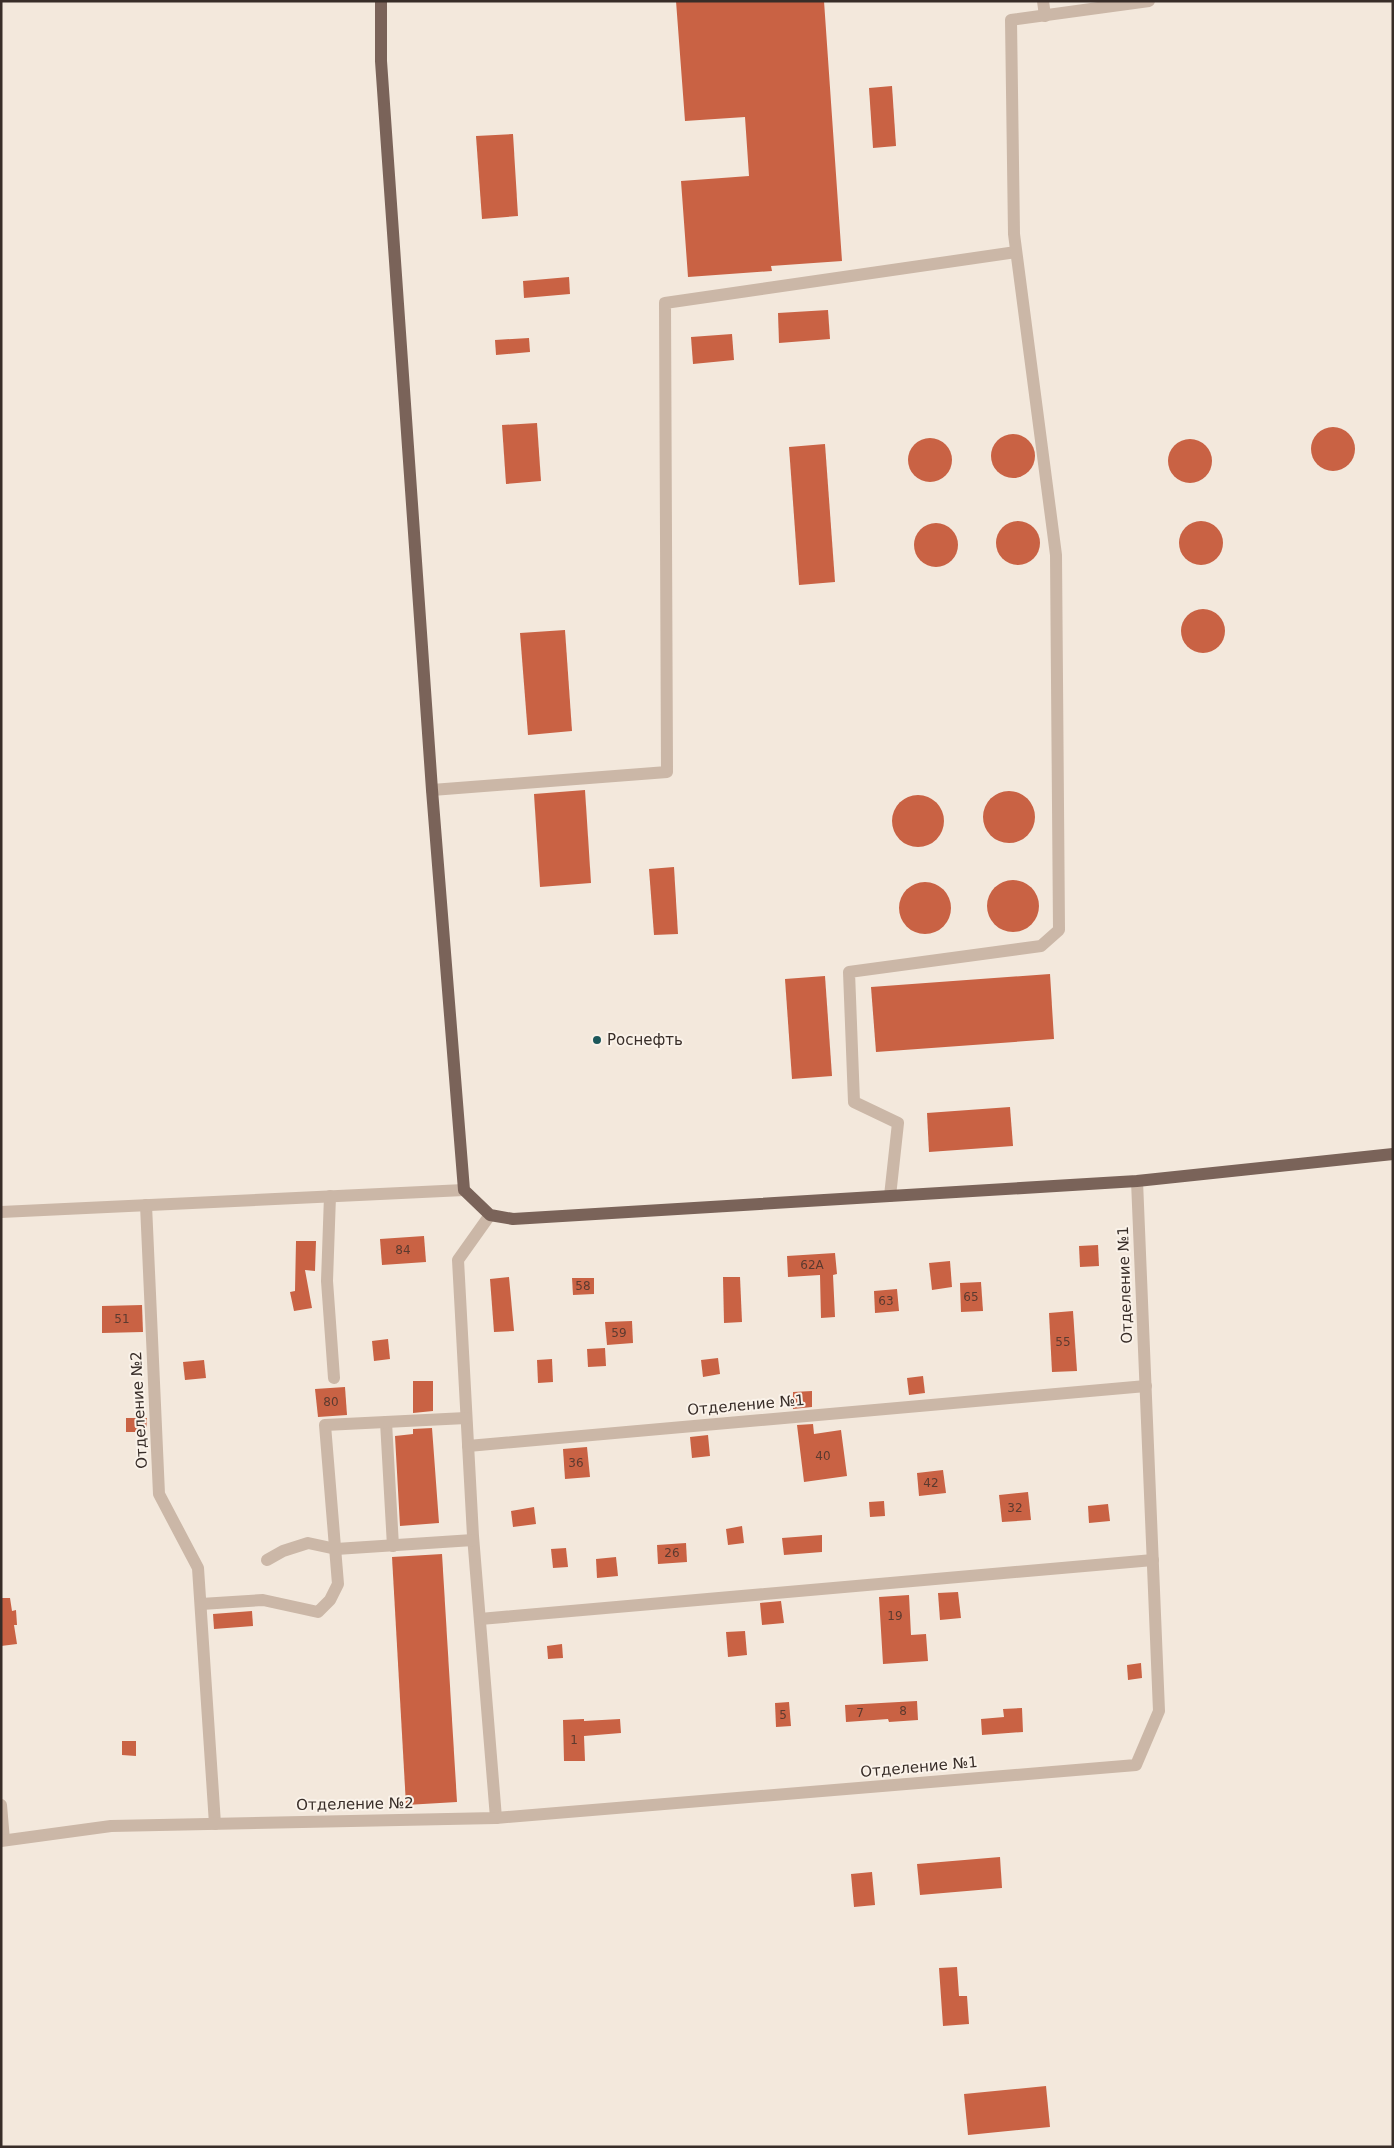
<svg xmlns="http://www.w3.org/2000/svg" width="1394" height="2148" viewBox="0 0 1394 2148" font-family="'DejaVu Sans',sans-serif">
<style>
.building{fill:#c96244}
.lines{fill:none;stroke-linecap:round;stroke-linejoin:round}
.minor{stroke:#cbb7a7;stroke-width:12}
.major{stroke:#7a6359;stroke-width:12}
.poi-dot{fill:#1c575a;stroke:#faf2e9;stroke-width:2}
.labels{text-anchor:middle;dominant-baseline:central;stroke-width:4;stroke-linejoin:round;paint-order:stroke}
.number-label{font-size:12px;fill:#5c3a2f}
.poi-label{font-size:15px;fill:#382d28;stroke:#faf2e9;text-anchor:start}
.street-label{font-size:15px;fill:#382d28;stroke:#faf2e9}
</style>
<rect width="100%" height="100%" fill="#f3e8dc"/>
<g class="building">
<polygon points="676,1 824,1 842,261 771,266 772,271 688,277 681,181 749,176 745,117 685,121"/>
<polygon points="892,86 896,146 873,148 869,88"/>
<polygon points="513,134 518,216 482,219 476,136"/>
<polygon points="569,277 570,294 524,298 523,281"/>
<polygon points="828,310 830,339 779,343 778,313"/>
<polygon points="732,334 734,360 693,364 691,337"/>
<polygon points="529,338 530,352 496,355 495,340"/>
<polygon points="537,423 541,481 506,484 502,425"/>
<circle cx="1333" cy="449" r="22"/>
<circle cx="1013" cy="456" r="22"/>
<circle cx="930" cy="460" r="22"/>
<circle cx="1190" cy="461" r="22"/>
<polygon points="825,444 835,582 799,585 789,447"/>
<circle cx="1201" cy="543" r="22"/>
<circle cx="1018" cy="543" r="22"/>
<circle cx="936" cy="545" r="22"/>
<circle cx="1203" cy="631" r="22"/>
<polygon points="565,630 572,731 528,735 520,633"/>
<polygon points="585,790 591,883 540,887 534,794"/>
<circle cx="1009" cy="817" r="26"/>
<circle cx="918" cy="821" r="26"/>
<polygon points="674,867 678,934 654,935 649,869"/>
<circle cx="1013" cy="906" r="26"/>
<circle cx="925" cy="908" r="26"/>
<polygon points="1050,974 1054,1039 876,1052 871,987"/>
<polygon points="825,976 832,1076 792,1079 785,979"/>
<polygon points="1010,1107 1013,1146 929,1152 927,1113"/>
<polygon points="424,1236 426,1262 382,1265 380,1239"/>
<polygon points="296,1241 316,1241 315,1271 305,1270 312,1308 294,1311 290,1292 295,1291"/>
<polygon points="1098,1245 1099,1266 1080,1267 1079,1246"/>
<polygon points="835,1253 837,1274 833,1275 835,1317 821,1318 820,1275 788,1277 787,1256"/>
<polygon points="950,1261 952,1287 932,1290 929,1263"/>
<polygon points="509,1277 514,1331 494,1332 490,1279"/>
<polygon points="723,1277 740,1277 742,1322 724,1323"/>
<polygon points="572,1278 594,1278 594,1294 573,1295"/>
<polygon points="981,1282 983,1311 961,1312 960,1283"/>
<polygon points="897,1289 899,1311 875,1313 874,1291"/>
<polygon points="142,1305 143,1332 102,1333 102,1306"/>
<polygon points="1073,1311 1077,1371 1052,1372 1049,1313"/>
<polygon points="632,1321 633,1343 607,1345 605,1322"/>
<polygon points="388,1339 390,1359 374,1361 372,1341"/>
<polygon points="605,1348 606,1366 588,1367 587,1349"/>
<polygon points="718,1358 720,1374 703,1377 701,1360"/>
<polygon points="552,1359 553,1382 538,1383 537,1360"/>
<polygon points="204,1360 206,1378 185,1380 183,1362"/>
<polygon points="923,1376 925,1393 909,1395 907,1378"/>
<polygon points="413,1381 433,1381 433,1411 413,1413"/>
<polygon points="345,1387 347,1415 318,1417 315,1389"/>
<polygon points="812,1391 812,1407 793,1409 793,1392"/>
<polygon points="126,1418 147,1418 146,1432 126,1432"/>
<polygon points="813,1424 814,1434 841,1430 847,1476 804,1482 797,1425"/>
<polygon points="432,1428 439,1523 400,1526 395,1436 413,1434 413,1429"/>
<polygon points="708,1435 710,1456 692,1458 690,1437"/>
<polygon points="587,1447 590,1477 565,1479 563,1449"/>
<polygon points="943,1470 946,1493 919,1496 917,1473"/>
<polygon points="1028,1492 1031,1520 1002,1522 999,1495"/>
<polygon points="884,1501 885,1516 870,1517 869,1502"/>
<polygon points="1108,1504 1110,1521 1089,1523 1088,1506"/>
<polygon points="534,1507 536,1524 513,1527 511,1511"/>
<polygon points="742,1526 744,1543 728,1545 726,1529"/>
<polygon points="822,1535 822,1552 784,1555 782,1538"/>
<polygon points="686,1543 687,1562 658,1564 657,1545"/>
<polygon points="566,1548 568,1567 553,1568 551,1549"/>
<polygon points="442,1554 457,1802 406,1805 392,1557"/>
<polygon points="616,1557 618,1576 597,1578 596,1559"/>
<polygon points="958,1592 961,1618 940,1620 938,1593"/>
<polygon points="909,1595 911,1635 926,1634 928,1661 883,1664 879,1597"/>
<polygon points="1,1598 10,1598 12,1611 16,1610 17,1625 14,1625 17,1644 1,1646"/>
<polygon points="781,1601 784,1623 762,1625 760,1603"/>
<polygon points="252,1611 253,1626 214,1629 213,1614"/>
<polygon points="745,1631 747,1655 728,1657 726,1632"/>
<polygon points="562,1644 563,1658 548,1659 547,1646"/>
<polygon points="1141,1663 1142,1678 1128,1680 1127,1665"/>
<polygon points="917,1701 918,1720 889,1722 888,1719 846,1722 845,1705"/>
<polygon points="789,1702 791,1726 776,1727 775,1703"/>
<polygon points="1022,1708 1023,1732 982,1735 981,1719 1004,1717 1003,1709"/>
<polygon points="584,1719 584,1721 620,1719 621,1733 584,1736 585,1761 564,1761 563,1720"/>
<polygon points="122,1741 136,1741 136,1756 122,1755"/>
<polygon points="1000,1857 1002,1888 920,1895 917,1864"/>
<polygon points="872,1872 875,1905 854,1907 851,1874"/>
<polygon points="957,1967 959,1996 967,1996 969,2024 943,2026 939,1968"/>
<polygon points="1046,2086 1050,2127 968,2135 964,2094"/>
</g>
<g class="lines">
<g class="minor">
<polyline points="1043,1 1045,16"/>
<polyline points="432,790 667,772 665,303 1016,252"/>
<polyline points="330,1196 327,1281 334,1378"/>
<polyline points="890,1196 898,1123 854,1102 849,972 1041,946 1059,930 1056,555 1014,234 1011,20 1149,1"/>
<polyline points="146,1205 159,1494 198,1568 215,1824"/>
<polyline points="1,1212 464,1190"/>
<polyline points="490,1215 458,1260 473,1536 496,1818"/>
<polyline points="386,1422 393,1546"/>
<polyline points="468,1446 1146,1386"/>
<polyline points="267,1560 283,1551 308,1543 336,1549 473,1540"/>
<polyline points="201,1604 263,1600 318,1612 330,1600 338,1584 325,1425 466,1418"/>
<polyline points="480,1619 1153,1560"/>
<polyline points="1,1805 4,1840"/>
<polyline points="1,1841 111,1826 496,1818 1136,1765 1159,1711 1137,1181"/>
</g>
<polyline class="major" points="381,1 381,61 432,790 464,1190 490,1215 513,1219 1137,1181 1393,1154"/>
</g>
<circle class="poi-dot" cx="597" cy="1040" r="5"/>
<g class="labels">
<g class="number-label">
<text x="403" y="1250">84</text>
<text x="812" y="1265">62А</text>
<text x="583" y="1286">58</text>
<text x="971" y="1297">65</text>
<text x="886" y="1301">63</text>
<text x="122" y="1319">51</text>
<text x="619" y="1333">59</text>
<text x="1063" y="1342">55</text>
<text x="331" y="1402">80</text>
<text x="823" y="1456">40</text>
<text x="576" y="1463">36</text>
<text x="931" y="1483">42</text>
<text x="1015" y="1508">32</text>
<text x="672" y="1553">26</text>
<text x="895" y="1616">19</text>
<text x="903" y="1711">8</text>
<text x="860" y="1713">7</text>
<text x="783" y="1715">5</text>
<text x="574" y="1740">1</text>
</g>
<g class="poi-label">
<text x="607" y="1040">Роснефть</text>
</g>
<g class="street-label">
<text transform="translate(1125 1285) rotate(-92)">Отделение №1</text>
<text transform="translate(746 1405) rotate(-5)">Отделение №1</text>
<text transform="translate(139 1410) rotate(-93)">Отделение №2</text>
<text transform="translate(919 1767) rotate(-5)">Отделение №1</text>
<text transform="translate(355 1804) rotate(-1)">Отделение №2</text>
</g>
</g>
<rect width="1394" height="2148" fill="none" stroke="#382d28" stroke-width="5"/>
</svg>
